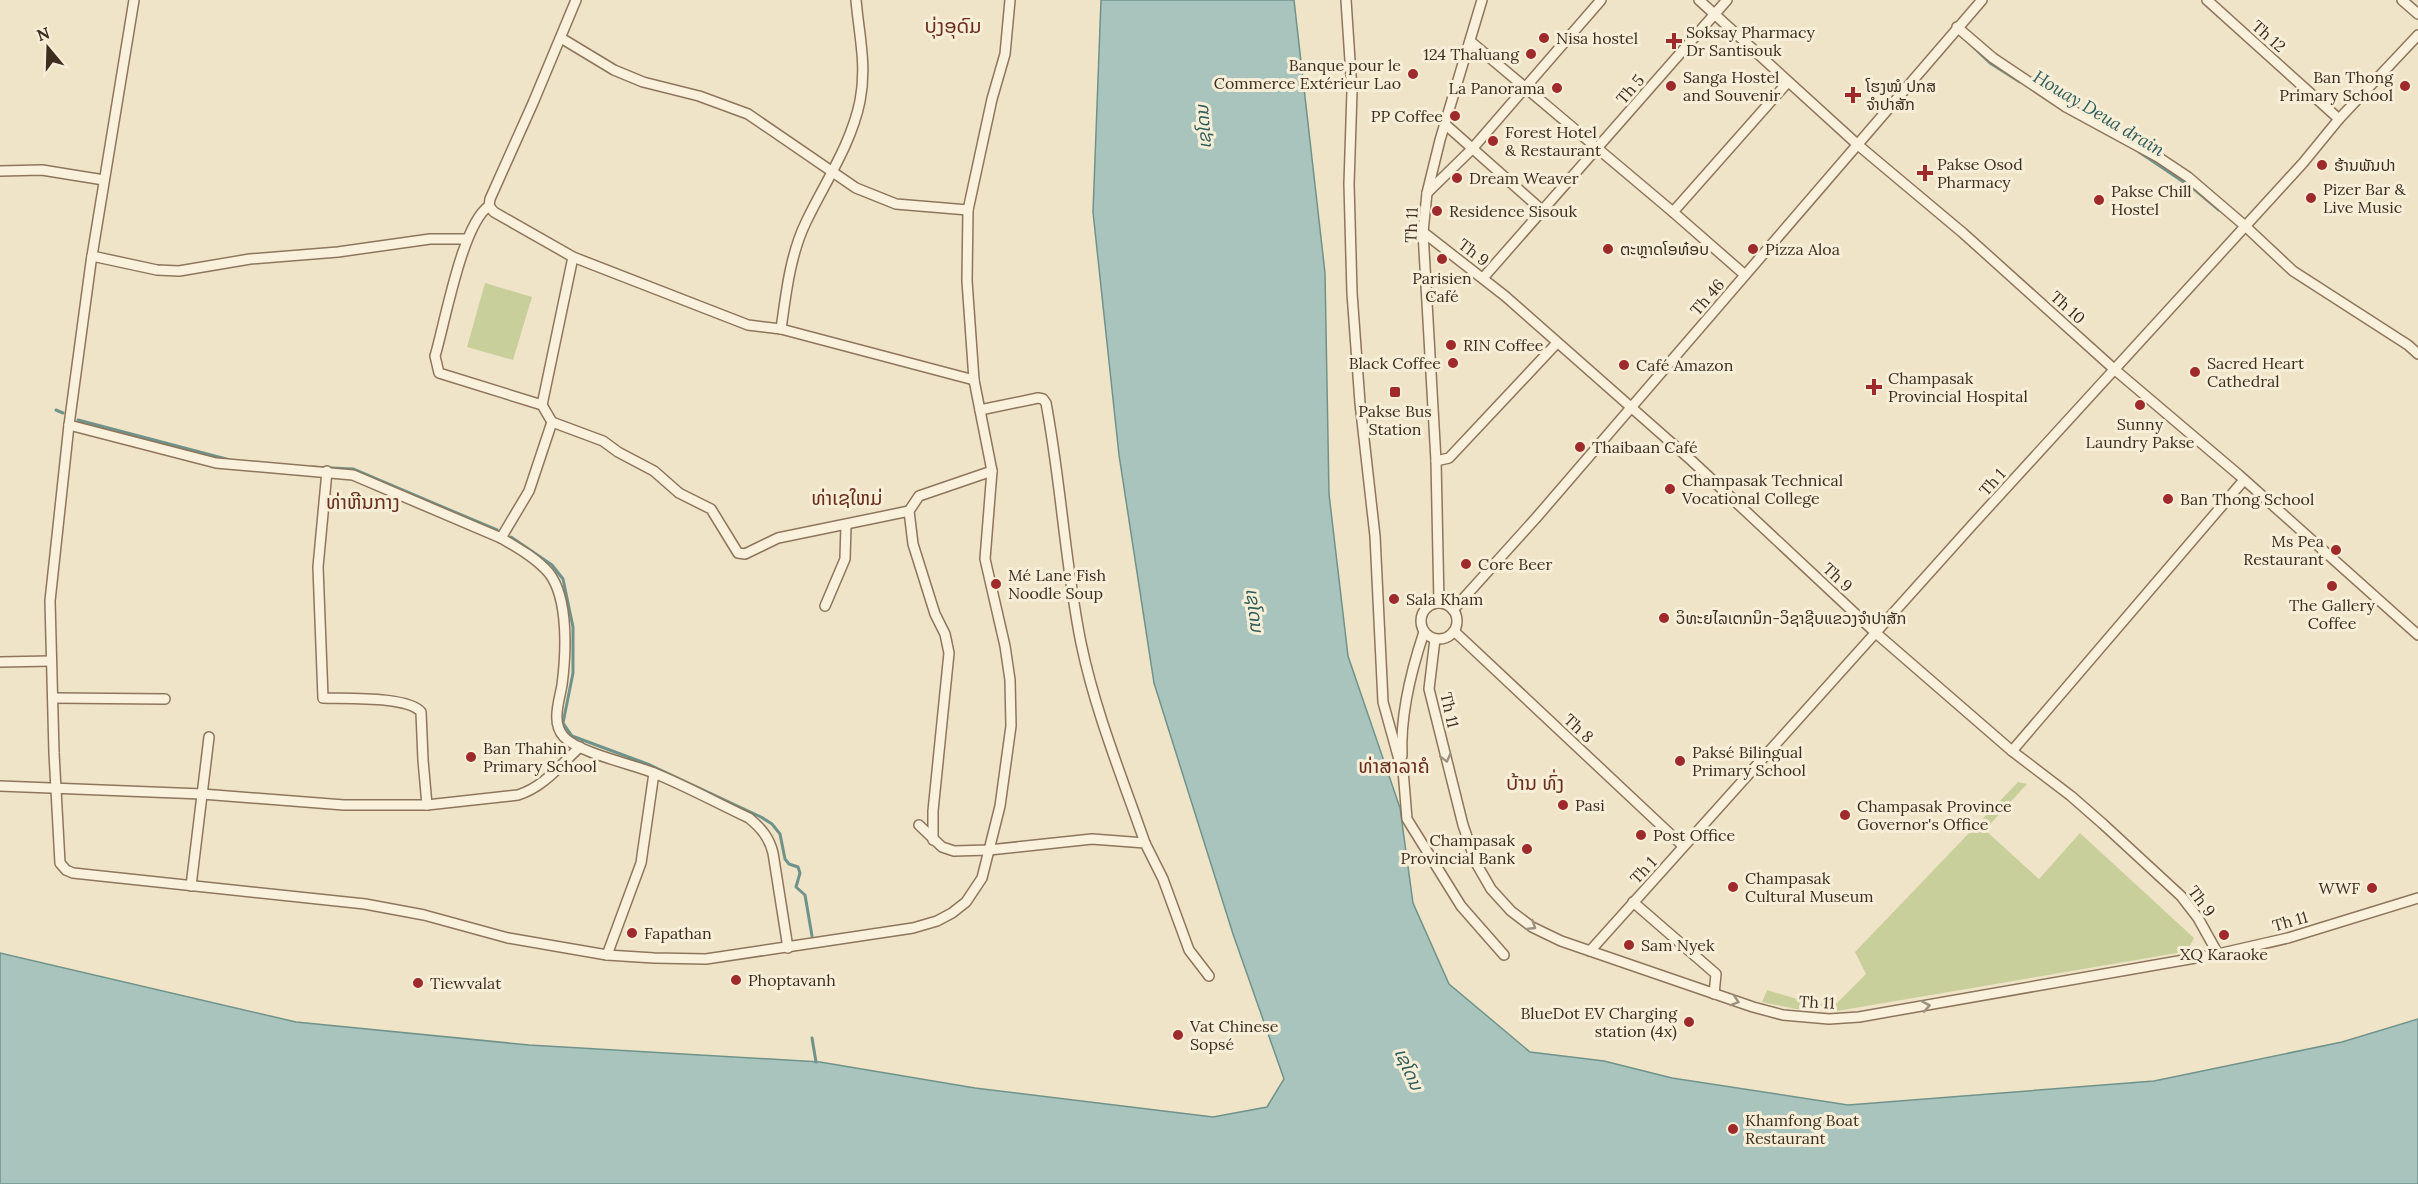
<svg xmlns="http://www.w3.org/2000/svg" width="2418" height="1184" viewBox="0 0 2418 1184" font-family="Lora,'Noto Sans Lao',serif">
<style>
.green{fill:#c9cf9b}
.water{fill:#a9c4bc;stroke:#6f938a;stroke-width:1.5}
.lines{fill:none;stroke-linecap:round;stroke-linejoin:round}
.stream{stroke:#6f938a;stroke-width:3}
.street-casing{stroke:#8d765c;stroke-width:12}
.street{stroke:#faf1dc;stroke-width:9}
.oneway{stroke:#9c907e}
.poi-dot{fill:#9e2a2b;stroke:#f7eed8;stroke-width:2}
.labels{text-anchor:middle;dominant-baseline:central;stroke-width:6;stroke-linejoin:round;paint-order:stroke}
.poi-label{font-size:16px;fill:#3d2e20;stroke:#f7eed8;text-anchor:start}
.street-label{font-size:16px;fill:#3d2e20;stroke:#f7eed8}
.water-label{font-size:18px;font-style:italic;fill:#2f5d5a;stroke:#f7eed8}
.quarter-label{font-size:20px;fill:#6b2e1e;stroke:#f7eed8}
</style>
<rect width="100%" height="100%" fill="#f0e4c8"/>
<g class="green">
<polygon points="485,283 532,297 513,360 467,347"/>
<polygon points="2018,782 2027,784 1985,830 2039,879 2080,833 2194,938 2190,946 2177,953 1837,1011 1836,1004 1866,974 1855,952"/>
<polygon points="1767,990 1797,999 1820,1001 1820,1004 1828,1006 1827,1010 1796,1009 1762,1002"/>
</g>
<polygon class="water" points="1101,0 1294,0 1325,273 1329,494 1348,656 1400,808 1413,903 1449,984 1530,1052 1604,1061 1672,1078 1848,1105 2154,1081 2342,1042 2418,1019 2418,1184 0,1184 0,953 296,1022 529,1045 820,1062 975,1088 1213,1117 1267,1107 1284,1079 1233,934 1154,683 1119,455 1093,212"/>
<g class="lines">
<g class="stream">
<polyline points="1968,42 1990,63 2020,82"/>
<polyline points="2139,152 2194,189 2219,210"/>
<polyline points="56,410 63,413"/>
<polyline points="78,420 230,460"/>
<polyline points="311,467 353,469 497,530"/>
<polyline points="511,537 552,565 563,579 573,627 573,673 563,723 572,736 650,765 761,817 772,824 780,834 785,859 789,864 798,867 800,873 796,887 805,895 812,936"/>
<polyline points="812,1038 816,1062"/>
</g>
<g class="street-casing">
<g id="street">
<polyline points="134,0 91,262 69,425 50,601 54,753 60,863 66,870 73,873 365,904 424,915 508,938 607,955 654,958 706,959 913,928 937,921 952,913 966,902 982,878 1000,806 1011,726 1010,680 1005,646 985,559 992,471 974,380 967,281 968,210 992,99 1005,54 1010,0"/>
<path d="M576,0L533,103L490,199L489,206C462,224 445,323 435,356L439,373L542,405L552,422L603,441L618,452L654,471L679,493L711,509L738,553L745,554L778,538L909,511"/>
<polyline points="1346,0 1352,91 1349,184 1352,293 1360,403 1375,536 1383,702 1403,774"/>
<polyline points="1699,0 1858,145 1963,233 2114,369 2239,475 2418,635"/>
<polyline points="2207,0 2339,119"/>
<polyline points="2402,0 2418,14"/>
<polyline points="1957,27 1993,58 2066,107 2158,157 2188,177 2244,225 2293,271 2408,345 2418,354"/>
<polyline points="561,38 614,70 643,82 699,96 748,114 856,188 896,204 968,210"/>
<polyline points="1470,41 1673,212 1745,275"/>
<polyline points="1446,125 1543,211"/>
<polyline points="0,171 42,170 104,180"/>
<polyline points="1427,193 1472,149 1601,0"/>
<polyline points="489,206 494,212 573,257 748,325 781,329 974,380"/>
<polyline points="1673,212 1788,82"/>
<polyline points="1423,232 1505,296 1692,461 1877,634 2012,751 2071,796 2103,824 2181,896 2198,918 2218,954"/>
<polyline points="92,256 157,270 179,271 250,259 338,252 430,239 467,239"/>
<polyline points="1483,278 1727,0"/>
<path d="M781,329C786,294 790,255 806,222C825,182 851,145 860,101C867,65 859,35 856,0"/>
<polyline points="542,405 573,257"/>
<path d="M980,410L1038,398L1043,399L1046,403C1061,482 1065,564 1081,643C1095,711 1122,777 1145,843"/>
<path d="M69,425L216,463L353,475L501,538C518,548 536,558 549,573C569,599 566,654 562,685C559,702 551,723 564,737C579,753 632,764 654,773C686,786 717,803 749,818C761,828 769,837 773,853L788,948"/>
<polyline points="1436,461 1449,458 1557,343"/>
<path d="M327,471L318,567L323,698C345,699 408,696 421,712L423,760L427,805"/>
<polyline points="501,538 529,491 552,422"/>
<polyline points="1439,603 1436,461 1423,232 1427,193 1440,140 1482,0"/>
<circle cx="1439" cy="621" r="18"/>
<polyline points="825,606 845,559 846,525"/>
<polyline points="1453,610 1536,518 1982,0"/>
<polyline points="1454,631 1683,846"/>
<polyline points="1435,639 1429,689 1463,825 1476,863 1491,889 1511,911 1532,927 1561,941 1753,1007 1783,1015 1829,1019 1859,1017 2218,954 2288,938 2418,898"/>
<polyline points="0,662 51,661"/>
<polyline points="53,698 165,699"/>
<polyline points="2012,751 2244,480"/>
<path d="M1402,756C1400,714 1411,671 1424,632"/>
<polyline points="1403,770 1407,819 1461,906 1504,955"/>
<path d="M0,786L202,794L344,805H427L518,795C544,787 560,765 580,747"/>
<polyline points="919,825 942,847 954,851 989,850 1092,839 1145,843 1163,879 1189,950 1209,976"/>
<polyline points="933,840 933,811 949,653 945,634 935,614 913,544 909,511 919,496 992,471"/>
<polyline points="191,886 209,737"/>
<polyline points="1633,902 1716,974 1714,994"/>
<polyline points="1590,951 1974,523 2303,163 2339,119 2418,35"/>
<polyline points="607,955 641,863 654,773"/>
</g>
</g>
<use href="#street" class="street"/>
</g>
<defs><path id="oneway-chevron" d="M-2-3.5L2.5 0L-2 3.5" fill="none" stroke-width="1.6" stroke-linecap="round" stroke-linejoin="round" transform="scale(1.5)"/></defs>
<g class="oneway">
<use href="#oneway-chevron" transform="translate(1446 758) rotate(76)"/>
<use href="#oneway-chevron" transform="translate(1532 926) rotate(32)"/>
<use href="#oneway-chevron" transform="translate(1735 1001) rotate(18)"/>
<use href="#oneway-chevron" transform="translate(1926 1006) rotate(-10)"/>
</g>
<g class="poi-dot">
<circle cx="1544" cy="38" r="6"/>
<path d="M1671 32h6v6h6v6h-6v6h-6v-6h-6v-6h6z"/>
<circle cx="1531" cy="54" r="6"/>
<circle cx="1413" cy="74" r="6"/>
<circle cx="1671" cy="86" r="6"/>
<circle cx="2405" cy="86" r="6"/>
<circle cx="1557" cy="88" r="6"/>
<path d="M1850 86h6v6h6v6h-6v6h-6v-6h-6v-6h6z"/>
<circle cx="1455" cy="116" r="6"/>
<circle cx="1493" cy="141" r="6"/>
<circle cx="2322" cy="165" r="6"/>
<path d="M1922 164h6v6h6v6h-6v6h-6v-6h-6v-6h6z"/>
<circle cx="1457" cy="178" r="6"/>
<circle cx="2311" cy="198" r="6"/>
<circle cx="2099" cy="200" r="6"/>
<circle cx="1437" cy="211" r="6"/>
<circle cx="1608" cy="249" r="6"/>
<circle cx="1753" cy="249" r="6"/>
<circle cx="1442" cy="259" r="6"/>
<circle cx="1451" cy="345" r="6"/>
<circle cx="1453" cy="363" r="6"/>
<circle cx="1624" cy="365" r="6"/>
<circle cx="2195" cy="372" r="6"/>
<path d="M1871 378h6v6h6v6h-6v6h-6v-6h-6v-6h6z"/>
<rect x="1389" y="386" width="12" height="12" rx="3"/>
<circle cx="2140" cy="405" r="6"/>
<circle cx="1580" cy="447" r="6"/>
<circle cx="1670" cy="489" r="6"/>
<circle cx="2168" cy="499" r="6"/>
<circle cx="2336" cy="550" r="6"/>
<circle cx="1466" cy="564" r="6"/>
<circle cx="996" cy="584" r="6"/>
<circle cx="2332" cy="586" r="6"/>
<circle cx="1394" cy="599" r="6"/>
<circle cx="1664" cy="618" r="6"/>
<circle cx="471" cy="757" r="6"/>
<circle cx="1680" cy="761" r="6"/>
<circle cx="1563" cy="805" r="6"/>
<circle cx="1845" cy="815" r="6"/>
<circle cx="1641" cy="835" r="6"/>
<circle cx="1527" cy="849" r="6"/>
<circle cx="1733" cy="887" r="6"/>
<circle cx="2372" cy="888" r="6"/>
<circle cx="632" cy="933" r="6"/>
<circle cx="2224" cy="935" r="6"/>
<circle cx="1629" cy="945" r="6"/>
<circle cx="736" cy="980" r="6"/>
<circle cx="418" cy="983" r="6"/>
<circle cx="1689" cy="1022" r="6"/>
<circle cx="1178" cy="1035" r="6"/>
<circle cx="1733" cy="1129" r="6"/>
</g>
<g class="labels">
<g class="poi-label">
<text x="1686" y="32">Soksay Pharmacy<tspan x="1686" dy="18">Dr Santisouk</tspan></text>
<text x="1556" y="38">Nisa hostel</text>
<text x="1519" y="54" text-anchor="end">124 Thaluang</text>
<text x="1401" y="65" text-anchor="end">Banque pour le<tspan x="1401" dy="18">Commerce Extérieur Lao</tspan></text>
<text x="1683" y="77">Sanga Hostel<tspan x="1683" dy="18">and Souvenir</tspan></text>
<text x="2393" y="77" text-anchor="end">Ban Thong<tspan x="2393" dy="18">Primary School</tspan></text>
<text x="1866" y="86">ໂຮງໝໍ ປກສ<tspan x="1866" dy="18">ຈຳປາສັກ</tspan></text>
<text x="1545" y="88" text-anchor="end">La Panorama</text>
<text x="1443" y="116" text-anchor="end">PP Coffee</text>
<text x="1505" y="132">Forest Hotel<tspan x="1505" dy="18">&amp; Restaurant</tspan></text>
<text x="1937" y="164">Pakse Osod<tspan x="1937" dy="18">Pharmacy</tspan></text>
<text x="2334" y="165">ຮ້ານພັນປາ</text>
<text x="1469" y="178">Dream Weaver</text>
<text x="2323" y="189">Pizer Bar &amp;<tspan x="2323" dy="18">Live Music</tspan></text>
<text x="2111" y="191">Pakse Chill<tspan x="2111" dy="18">Hostel</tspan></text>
<text x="1449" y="211">Residence Sisouk</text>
<text x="1620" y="249">ຕະຫຼາດໂອທ໋ອບ</text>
<text x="1765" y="249">Pizza Aloa</text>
<text x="1442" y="278" text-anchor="middle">Parisien<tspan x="1442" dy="18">Café</tspan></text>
<text x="1463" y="345">RIN Coffee</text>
<text x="1441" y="363" text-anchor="end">Black Coffee</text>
<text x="2207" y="363">Sacred Heart<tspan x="2207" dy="18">Cathedral</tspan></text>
<text x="1636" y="365">Café Amazon</text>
<text x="1888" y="378">Champasak<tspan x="1888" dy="18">Provincial Hospital</tspan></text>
<text x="1395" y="411" text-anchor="middle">Pakse Bus<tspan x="1395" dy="18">Station</tspan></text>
<text x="2140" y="424" text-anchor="middle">Sunny<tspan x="2140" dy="18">Laundry Pakse</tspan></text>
<text x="1592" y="447">Thaibaan Café</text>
<text x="1682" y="480">Champasak Technical<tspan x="1682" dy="18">Vocational College</tspan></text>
<text x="2180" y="499">Ban Thong School</text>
<text x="2324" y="541" text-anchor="end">Ms Pea<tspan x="2324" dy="18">Restaurant</tspan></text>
<text x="1478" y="564">Core Beer</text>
<text x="1008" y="575">Mé Lane Fish<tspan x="1008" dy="18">Noodle Soup</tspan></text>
<text x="1406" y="599">Sala Kham</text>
<text x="2332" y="605" text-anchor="middle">The Gallery<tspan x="2332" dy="18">Coffee</tspan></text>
<text x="1676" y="618">ວິທະຍໄລເຕກນິກ-ວິຊາຊີບແຂວງຈໍາປາສັກ</text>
<text x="483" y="748">Ban Thahin<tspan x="483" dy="18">Primary School</tspan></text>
<text x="1692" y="752">Paksé Bilingual<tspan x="1692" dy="18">Primary School</tspan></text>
<text x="1575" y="805">Pasi</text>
<text x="1857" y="806">Champasak Province<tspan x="1857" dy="18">Governor's Office</tspan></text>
<text x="1653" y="835">Post Office</text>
<text x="1515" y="840" text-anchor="end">Champasak<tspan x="1515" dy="18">Provincial Bank</tspan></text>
<text x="1745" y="878">Champasak<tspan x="1745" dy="18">Cultural Museum</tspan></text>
<text x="2360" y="888" text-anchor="end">WWF</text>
<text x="644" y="933">Fapathan</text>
<text x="1641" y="945">Sam Nyek</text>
<text x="2224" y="954" text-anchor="middle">XQ Karaoke</text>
<text x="748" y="980">Phoptavanh</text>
<text x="430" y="983">Tiewvalat</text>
<text x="1677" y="1013" text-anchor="end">BlueDot EV Charging<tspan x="1677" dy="18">station (4x)</tspan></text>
<text x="1190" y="1026">Vat Chinese<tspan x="1190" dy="18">Sopsé</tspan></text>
<text x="1745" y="1120">Khamfong Boat<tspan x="1745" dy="18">Restaurant</tspan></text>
</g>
<g class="street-label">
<text transform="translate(2269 36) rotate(42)">Th 12</text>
<text transform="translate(1630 89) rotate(-49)">Th 5</text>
<text transform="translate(1411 225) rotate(-88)">Th 11</text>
<text transform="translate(1474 252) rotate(37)">Th 9</text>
<text transform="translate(1707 297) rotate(-49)">Th 46</text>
<text transform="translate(2068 307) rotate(42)">Th 10</text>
<text transform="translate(1992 482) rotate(-48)">Th 1</text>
<text transform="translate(1838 577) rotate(43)">Th 9</text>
<text transform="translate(1450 710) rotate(77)">Th 11</text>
<text transform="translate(1579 728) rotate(43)">Th 8</text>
<text transform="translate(1643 870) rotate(-47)">Th 1</text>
<text transform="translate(2202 901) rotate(53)">Th 9</text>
<text transform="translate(2290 921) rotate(-16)">Th 11</text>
<text transform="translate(1817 1002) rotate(3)">Th 11</text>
</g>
<g class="water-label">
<text transform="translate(2099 113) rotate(31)">Houay Deua drain</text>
<text transform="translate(1203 127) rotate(-94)">ເຊໂດນ</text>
<text transform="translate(1255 610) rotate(83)">ເຊໂດນ</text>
<text transform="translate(1409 1069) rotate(66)">ເຊໂດນ</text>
</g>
<g class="quarter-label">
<text x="953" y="25">ບຸ່ງອຸດົມ</text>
<text x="847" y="497">ທ່າເຊໃຫມ່</text>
<text x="363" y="501">ທ່າຫີນກາງ</text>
<text x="1394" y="765">ທ່າສາລາຄໍ</text>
<text x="1535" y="782">ບ້ານ ທົ່ງ</text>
</g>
</g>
<g transform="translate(48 48) rotate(341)" stroke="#f7eed8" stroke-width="4.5" paint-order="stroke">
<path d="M0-4.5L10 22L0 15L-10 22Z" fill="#3d2e20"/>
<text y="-9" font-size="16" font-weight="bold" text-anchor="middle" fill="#3d2e20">N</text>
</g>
</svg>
